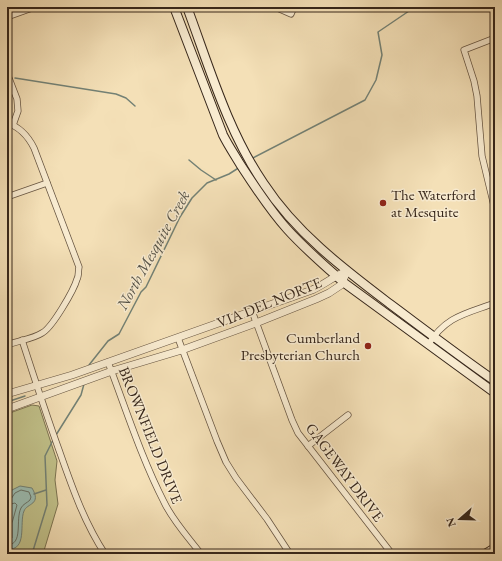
<svg xmlns="http://www.w3.org/2000/svg" width="502" height="561" viewBox="0 0 502 561" font-family="'EB Garamond',serif">
<style>
.green{fill:#c1c18a;stroke:#7c7452}
.water{fill:#9cbdb2;stroke:#738175}
.lines{fill:none;stroke-linecap:round;stroke-linejoin:round}
.shore{stroke:#697266;stroke-width:1}
.stream{stroke:#738175;stroke-width:1.5}
.minor-casing{stroke:#665441;stroke-width:7}
.tertiary-casing{stroke:#665441;stroke-width:8}
.secondary-casing{stroke:#36261a;stroke-width:10}
.minor{stroke:#f8ebd0;stroke-width:5.5}
.tertiary{stroke:#f8ebd0;stroke-width:7}
.secondary{stroke:#f8ebd0;stroke-width:8}
.poi-dot{fill:#8f2418;stroke:#f8ebd0;stroke-width:1.5}
.labels{text-anchor:middle;dominant-baseline:central;stroke-width:3;stroke-linejoin:round;paint-order:stroke}
.poi-label{font-size:15px;fill:#36261a;stroke:#f8ebd0;text-anchor:start}
.street-label{font-size:15px;fill:#36261a;stroke:#f8ebd0}
.water-label{font-size:16px;font-style:italic;fill:#555348;stroke:#f8ebd0}
</style>
<rect width="100%" height="100%" fill="#f4e0b7"/>
<filter id="stains"><feTurbulence type="fractalNoise" baseFrequency=".005" numOctaves="4"/><feColorMatrix values="0 0 0 0 .2 0 0 0 0 .09 0 0 0 0 .02 0 0 0 .5 -.17"/></filter>
<radialGradient id="worn" r=".72"><stop offset=".6" stop-color="#630" stop-opacity="0"/><stop offset="1" stop-color="#630" stop-opacity=".3"/></radialGradient>
<polygon class="green" points="32,405 39,406 57,461 55,480 58,504 43,554 7,554 7,414"/>
<path class="water" d="M20,486L32,488C42,505 27,503 24,511C19,523 28,551 7,549V499L12,490Z"/>
<g class="lines">
<g class="shore">
<path d="M7,500L11,499L15,493L21,490L29,492L31,497L30,500C27,503 23,504 21,508C15,520 24,545 7,545"/>
<polyline points="7,505 15,503 17,505 12,523 12,538 10,540 7,540"/>
</g>
<g class="stream">
<polyline points="15,78 116,94 126,98 135,106"/>
<polyline points="251,159 365,100 376,80 382,55 378,32 409,11 419,7"/>
<polyline points="189,160 201,170 216,180"/>
<polyline points="89,367 89,365 108,341 119,334 141,292 146,287 180,217 192,198 207,183 229,174 240,167"/>
<polyline points="7,402 25,396"/>
<polyline points="56,435 81,395 84,384"/>
<polyline points="34,494 46,490"/>
<polyline points="32,554 47,505 45,456 53,440"/>
</g>
<g class="minor-casing">
<g id="minor">
<polyline points="275,7 291,14 294,7"/>
<polyline points="7,17 35,7"/>
<polyline points="495,38 464,50 474,81 477,96 482,156 495,210"/>
<polyline points="7,73 17,99 18,111 13,125"/>
<path d="M7,123C20,127 28,136 34,148L79,267C78,271 79,276 77,279C74,290 52,328 42,333C33,339 17,341 7,345"/>
<polyline points="7,197 47,183"/>
<polyline points="252,311 292,420 298,433 392,554"/>
<polyline points="178,338 217,441 226,462 236,478 267,519 290,554"/>
<path d="M22,340C34,377 46,414 59,450C72,487 84,522 105,554"/>
<path d="M428,345C446,316 465,314 495,303"/>
<path d="M108,362C126,409 141,457 164,502C173,521 188,537 201,554"/>
<polyline points="308,446 348,415"/>
</g>
</g>
<g class="tertiary-casing">
<g id="tertiary">
<path d="M7,394L72,375L312,290C325,284 334,276 347,271"/>
<polyline points="7,409 112,371 182,350 256,323 316,299 329,293 341,285 347,271"/>
</g>
</g>
<g class="secondary-casing">
<g id="secondary">
<path d="M174,7L223,135C228,145 234,154 240,164C255,187 269,209 287,229C304,248 324,265 343,282L495,393"/>
<path d="M187,7C209,66 228,132 264,184C296,233 344,269 390,304C425,330 459,356 495,381"/>
<polyline points="485,554 495,548"/>
</g>
</g>
<use href="#minor" class="minor"/>
<use href="#tertiary" class="tertiary"/>
<use href="#secondary" class="secondary"/>
</g>
<g class="poi-dot">
<circle cx="383" cy="203" r="4"/>
<circle cx="368" cy="346" r="4"/>
</g>
<g class="labels">
<g class="poi-label">
<text x="391" y="194">The Waterford<tspan x="391" dy="17">at Mesquite</tspan></text>
<text x="360" y="337" text-anchor="end">Cumberland<tspan x="360" dy="17">Presbyterian Church</tspan></text>
</g>
<g class="street-label">
<text transform="translate(269 302) rotate(-22)">VIA DEL NORTE</text>
<text transform="translate(151 435) rotate(68)">BROWNFIELD DRIVE</text>
<text transform="translate(345 472) rotate(53)">GAGEWAY DRIVE</text>
</g>
<g class="water-label">
<text transform="translate(153 250) rotate(-61)">North Mesquite Creek</text>
</g>
</g>
<rect width="502" height="561" fill="none" stroke="#f4e0b7" stroke-width="24"/>
<rect x="8" y="8" width="486" height="545" fill="none" stroke="#36261a" stroke-width="2"/>
<rect x="12" y="12" width="478" height="537" fill="none" stroke="#36261a"/>
<g transform="translate(460 519) rotate(250)" stroke="#f8ebd0" stroke-width="3" paint-order="stroke">
<path d="M0-3L7 15L0 10L-7 15Z" fill="#36261a"/>
<text y="-6" font-size="11" font-weight="bold" text-anchor="middle" fill="#36261a">N</text>
</g>
<rect width="100%" height="100%" filter="url(#stains)"/>
<rect width="100%" height="100%" fill="url(#worn)"/>
</svg>
